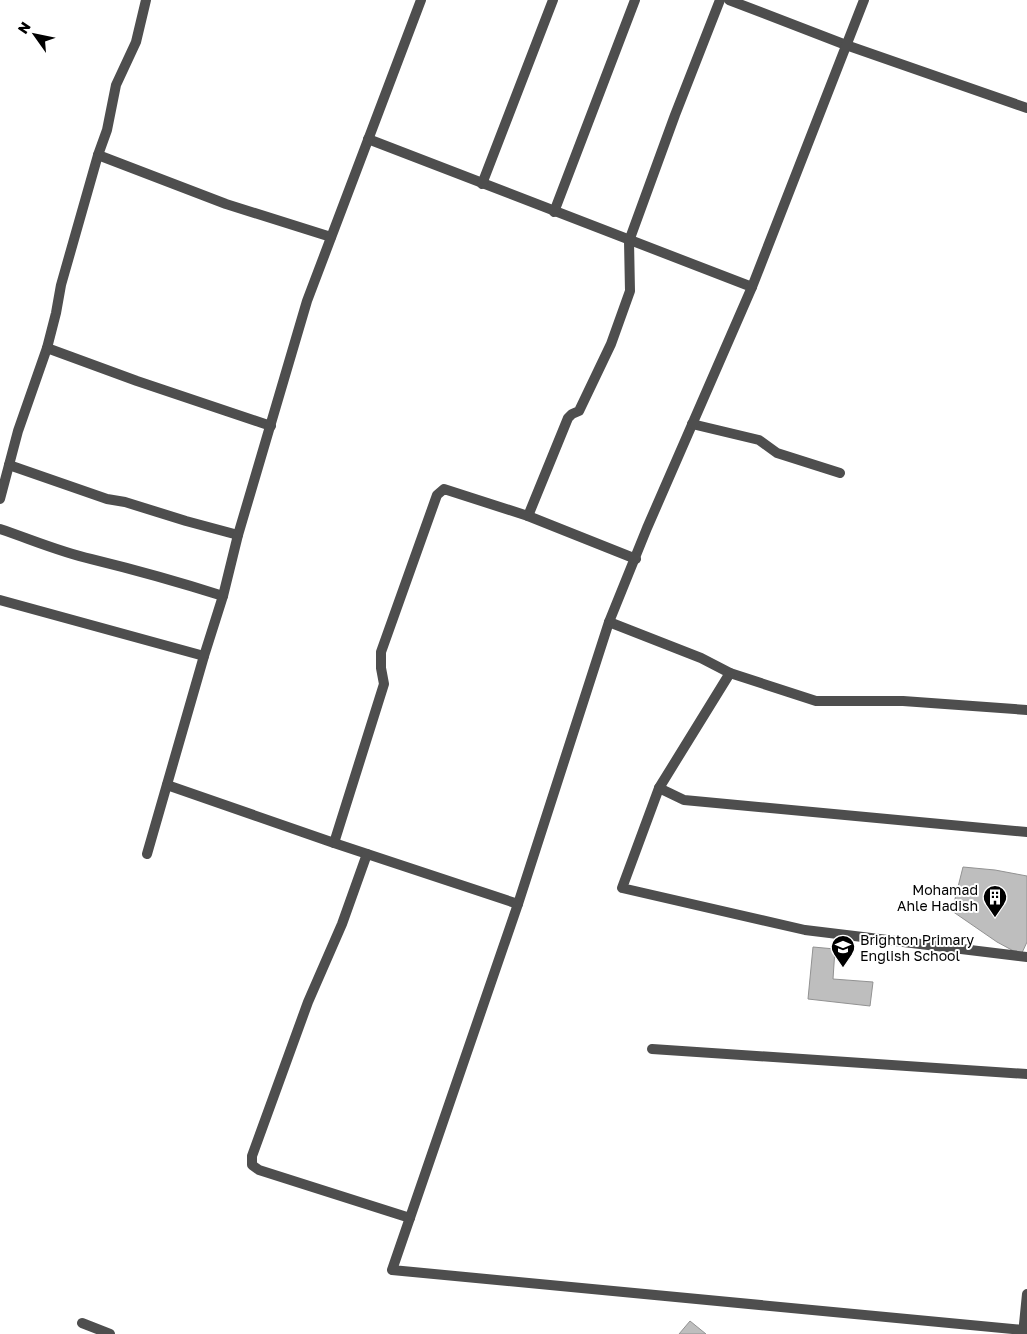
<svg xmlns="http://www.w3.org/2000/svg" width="1027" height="1334" viewBox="0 0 1027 1334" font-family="'Golos Text',sans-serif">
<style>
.building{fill:#bebebe;stroke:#929292}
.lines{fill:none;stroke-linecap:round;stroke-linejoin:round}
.street{stroke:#4e4e4e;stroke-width:10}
.labels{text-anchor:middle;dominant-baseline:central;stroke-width:4;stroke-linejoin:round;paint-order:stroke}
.poi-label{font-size:14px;fill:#000;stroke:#fff;text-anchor:end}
</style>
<rect width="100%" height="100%" fill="#fff"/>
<g class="building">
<polygon points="963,867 995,870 1027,876 1027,942 1021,955 997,942 952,911"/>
<polygon points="813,947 835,949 833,979 873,982 870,1006 808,999"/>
<polygon points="690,1321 706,1334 679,1334"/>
</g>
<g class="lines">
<g class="street">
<polyline points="729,0 846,45 1027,108"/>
<polyline points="368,139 752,287 647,528 609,622 518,904 392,1270 1023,1330"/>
<polyline points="98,155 226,204 331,237"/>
<polyline points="482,184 553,0"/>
<polyline points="554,212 635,0"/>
<polyline points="752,287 864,0"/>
<polyline points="47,348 137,381 271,426"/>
<polyline points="692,424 759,440 777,453 840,473"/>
<polyline points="9,465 107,499 125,502 186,521 238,535"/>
<polyline points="0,499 18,431 47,348 56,313 61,285 98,155 107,130 116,85 136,42 146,0"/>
<polyline points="528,516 568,418 572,414 579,411 611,344 630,291 629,241 675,115 720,0"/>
<path d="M0,529C30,539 60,552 91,559C136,570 179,582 223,596"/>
<polyline points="0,600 204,656"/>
<polyline points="609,622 701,658 730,673 816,701 903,701 1027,710"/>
<polyline points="730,673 659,788 622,888 805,930 1027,957"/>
<polyline points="167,785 334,843 384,684 381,668 381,652 437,495 444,489 528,516 636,559"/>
<polyline points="659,788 684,800 1027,832"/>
<polyline points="334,843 518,904"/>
<polyline points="147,854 204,656 223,596 238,535 307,301 421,0"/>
<polyline points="367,854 342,924 308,1002 252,1156 252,1165 259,1170 410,1218"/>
<polyline points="652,1049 1027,1074"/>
<polyline points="82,1323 110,1334"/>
<polyline points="1023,1334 1027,1294"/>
</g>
</g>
<defs>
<g id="building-pin" transform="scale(1.25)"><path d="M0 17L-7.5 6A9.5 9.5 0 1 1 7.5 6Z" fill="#000" stroke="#fff"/><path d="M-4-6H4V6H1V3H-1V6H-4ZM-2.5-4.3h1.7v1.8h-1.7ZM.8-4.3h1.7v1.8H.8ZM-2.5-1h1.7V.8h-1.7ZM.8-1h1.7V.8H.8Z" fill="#fff"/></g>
<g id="school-pin" transform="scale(1.25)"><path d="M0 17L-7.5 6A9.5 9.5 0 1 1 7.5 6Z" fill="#000" stroke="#fff"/><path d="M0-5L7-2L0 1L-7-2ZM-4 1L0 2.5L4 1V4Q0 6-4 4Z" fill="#fff"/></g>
</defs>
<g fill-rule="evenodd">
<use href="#building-pin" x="995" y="897"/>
<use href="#school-pin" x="843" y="947"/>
</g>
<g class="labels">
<g class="poi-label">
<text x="978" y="889">Mohamad<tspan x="978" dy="16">Ahle Hadish</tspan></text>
<text x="860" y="939" text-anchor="start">Brighton Primary<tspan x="860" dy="16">English School</tspan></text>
</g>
</g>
<g transform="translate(35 35) rotate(303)" stroke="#ffffff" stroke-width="4" paint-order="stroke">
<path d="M0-4L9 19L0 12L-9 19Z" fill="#000000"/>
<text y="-8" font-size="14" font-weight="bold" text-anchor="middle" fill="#000000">N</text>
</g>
</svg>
